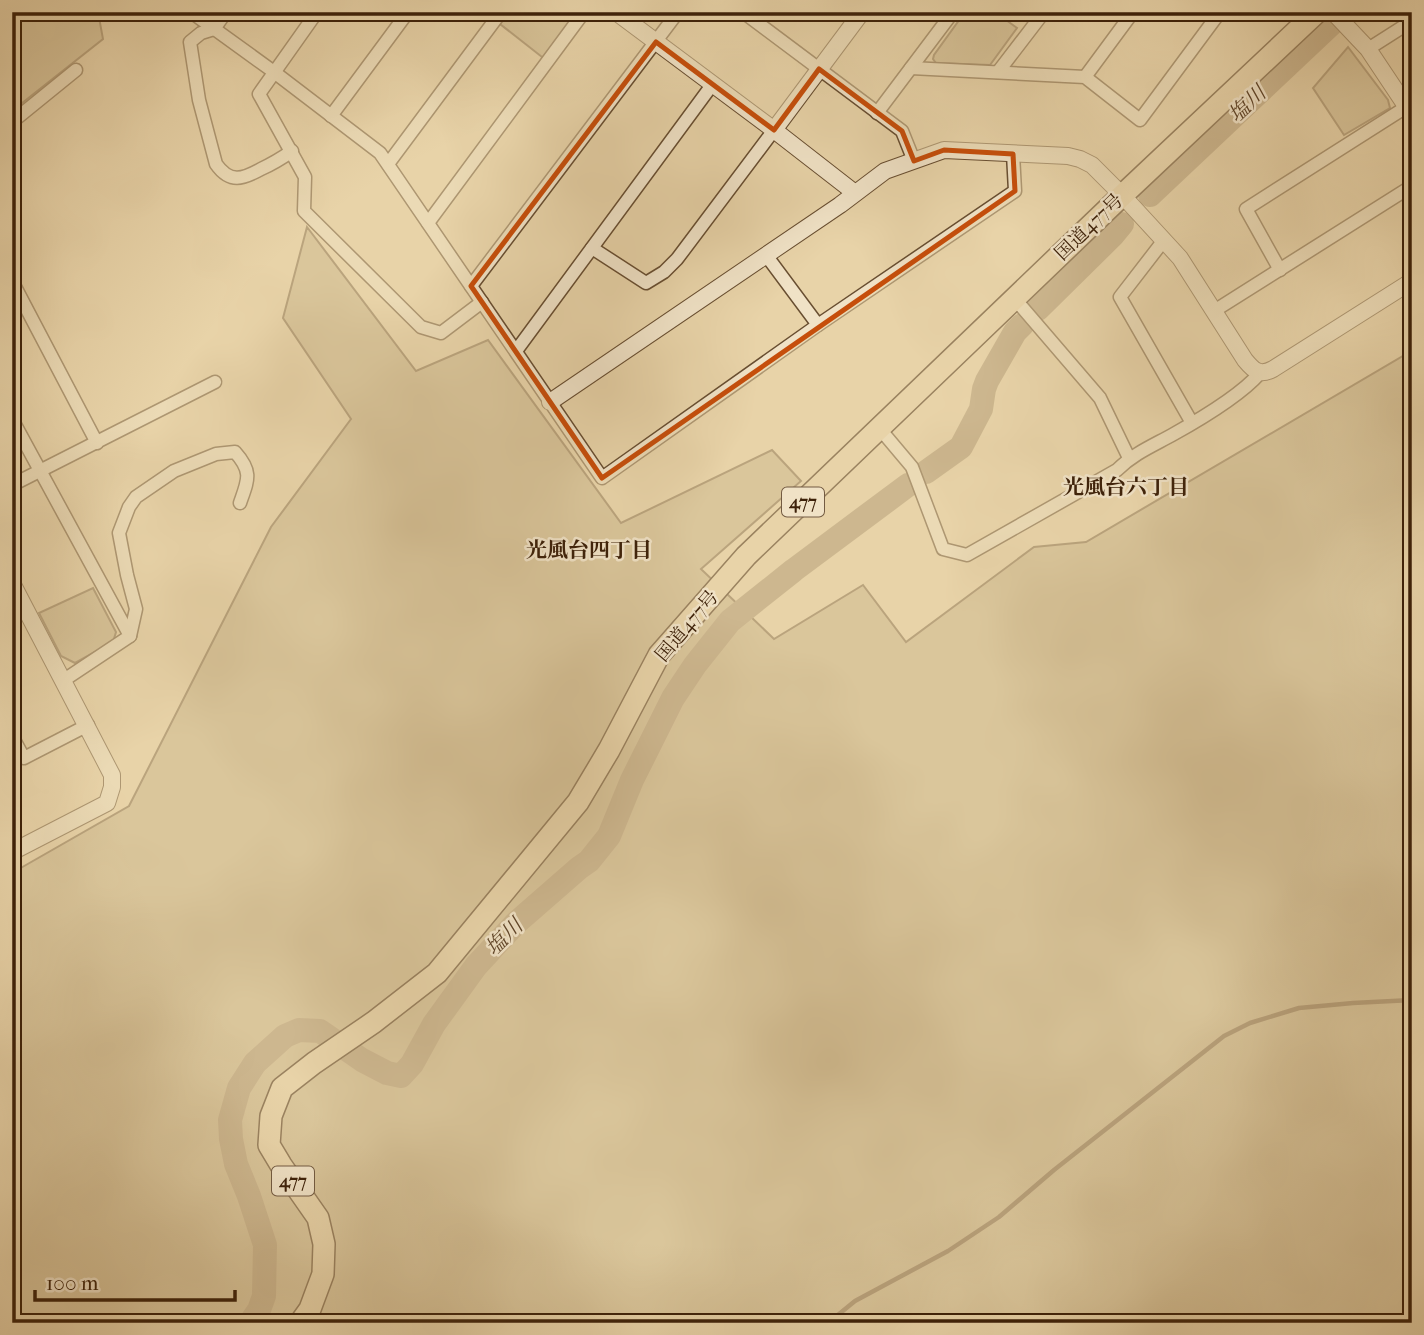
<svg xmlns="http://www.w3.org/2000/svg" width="1424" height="1335" viewBox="0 0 1424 1335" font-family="'IM FELL French Canon','Noto Serif JP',serif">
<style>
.green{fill:#cbb58d;stroke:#846b4b;stroke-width:2}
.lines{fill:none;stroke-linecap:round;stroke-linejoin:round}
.stream{stroke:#816748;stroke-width:4.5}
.river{stroke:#ae9672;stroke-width:24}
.minor-casing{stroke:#684e31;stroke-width:15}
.tertiary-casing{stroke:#684e31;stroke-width:18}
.trunk-casing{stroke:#3d2109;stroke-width:24}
.minor{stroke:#f0e2c6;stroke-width:12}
.tertiary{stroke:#f0e2c6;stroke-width:16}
.trunk{stroke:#e8d3a8;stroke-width:21}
.marked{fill:none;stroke:#c64e0b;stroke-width:5;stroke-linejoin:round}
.labels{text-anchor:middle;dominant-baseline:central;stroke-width:5;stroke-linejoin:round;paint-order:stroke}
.shield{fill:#f0e2c6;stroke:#735b42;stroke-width:2}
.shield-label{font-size:18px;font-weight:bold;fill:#3d2109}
.street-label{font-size:19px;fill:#3d2109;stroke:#f0e2c6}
.water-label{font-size:21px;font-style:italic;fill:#5f4428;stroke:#f0e2c6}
.neighbourhood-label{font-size:21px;font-weight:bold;fill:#3d2109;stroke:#f0e2c6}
</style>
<rect width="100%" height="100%" fill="#e8d3a8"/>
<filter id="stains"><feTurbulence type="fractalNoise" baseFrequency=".00286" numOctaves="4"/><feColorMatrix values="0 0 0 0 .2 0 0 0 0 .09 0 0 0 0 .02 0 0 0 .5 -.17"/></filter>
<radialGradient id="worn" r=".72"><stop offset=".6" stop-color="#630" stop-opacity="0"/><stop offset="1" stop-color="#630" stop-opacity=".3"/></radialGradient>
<g class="green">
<polygon points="12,12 98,12 103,39 12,111"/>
<polygon points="509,12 578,12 547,56 542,57 500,24"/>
<polygon points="965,12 995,12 1017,28 990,65 936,63 933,59 934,55"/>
<polygon points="1348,47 1388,100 1390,108 1344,135 1313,88"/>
<polygon points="307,227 416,371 488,340 621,523 772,450 801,481 701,569 774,639 863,585 906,642 1034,547 1086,542 1403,356 1412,353 1412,1323 12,1323 12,873 129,806 271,527 351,419 283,318"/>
<polygon points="93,588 116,632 113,642 75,663 61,656 39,613"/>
</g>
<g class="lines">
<polyline class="stream" points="828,1323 855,1301 948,1251 999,1217 1054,1170 1224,1036 1250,1023 1299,1008 1353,1003 1412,1000"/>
<g class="river">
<polyline points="1150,195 1344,12"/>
<polyline points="1038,309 1113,235 1122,224"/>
<polyline points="926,472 961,447 981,409 984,389 987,381 1015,332 1022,325"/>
<polyline points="250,1323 259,1310 264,1296 265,1245 249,1196 236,1164 231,1139 230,1120 239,1088 255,1063 285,1036 299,1030 320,1031 362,1060 387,1073 401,1076 412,1064 434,1024 476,966 516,923 579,868 589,861 609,836 632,780 673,698 695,665 730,621 794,570 908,485"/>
</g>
<g class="minor-casing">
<g id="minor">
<polyline points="191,12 274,72 380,153 602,478 818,325 1015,191 1013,154"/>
<path d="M226,12L214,29L201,33L190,42L199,100L216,164C230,184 243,179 261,169C272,164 282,158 292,151"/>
<polyline points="317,12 259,94 305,177 304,211 421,327 441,333 482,302"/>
<polyline points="743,12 902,131 914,161"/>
<polyline points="1368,49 1412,21"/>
<polyline points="911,68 1085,77 1140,120 1220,12"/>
<polyline points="998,72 1044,12"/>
<polyline points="1085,77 1133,12"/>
<polyline points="877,113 953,12"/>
<polyline points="331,116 408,12"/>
<polyline points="12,122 76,70"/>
<polyline points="388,164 501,12"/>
<polyline points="428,223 584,12"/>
<polyline points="1164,240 1120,297 1192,423"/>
<polyline points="592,248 646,283 664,272 677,259 774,130"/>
<polyline points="766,255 818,325"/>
<polyline points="1280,270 1246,209 1411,104"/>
<polyline points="12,281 97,443"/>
<polyline points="471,286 678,12"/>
<polyline points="1015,299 1100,398 1129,458"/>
<polyline points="1214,311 1412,186"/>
<polyline points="516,351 712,85"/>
<polyline points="12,419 130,636 64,680"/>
<path d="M880,429L912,467L943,549L967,555L1117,470C1133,454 1152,446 1172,435C1199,420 1240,396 1260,373"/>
<polyline points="12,485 215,382"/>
<path d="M130,636L136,609L127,575L119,533L129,507L136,497L174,471L216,454L235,452C253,472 248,480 240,503"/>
<polyline points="12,736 24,758 88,725"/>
</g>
</g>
<g class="tertiary-casing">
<g id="tertiary">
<polyline points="616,12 774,130 855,193"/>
<polyline points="1333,12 1368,49 1412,115"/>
<polyline points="774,130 862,12"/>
<path d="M550,402L840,205L885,171L944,150L1068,156L1080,159L1092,165L1123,196L1180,258L1245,360C1254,371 1260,376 1273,369L1412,281"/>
<polyline points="12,583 112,775 112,787 107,803 12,852"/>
</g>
</g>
<g class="trunk-casing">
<polyline id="trunk" points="300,1323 310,1309 323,1274 324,1244 318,1218 281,1165 269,1145 271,1116 282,1088 314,1063 374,1022 437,973 578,802 609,750 659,655 746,556 1111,206 1317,12"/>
</g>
<use href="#minor" class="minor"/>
<use href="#tertiary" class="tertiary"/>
<use href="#trunk" class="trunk"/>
</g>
<path d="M0 0H1424V1335H0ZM656,42L774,130L819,69L902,131L914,161L944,150L1013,154L1015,191L602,478L471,286Z" fill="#e8d3a8" fill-opacity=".55" fill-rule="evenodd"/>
<path class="marked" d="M656,42L774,130L819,69L902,131L914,161L944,150L1013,154L1015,191L602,478L471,286Z"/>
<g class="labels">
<g class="shield">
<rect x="782" y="487.5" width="42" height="29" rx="5"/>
<rect x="272" y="1166.5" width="42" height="29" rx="5"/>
</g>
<g class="shield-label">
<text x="803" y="502">477</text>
<text x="293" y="1181">477</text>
</g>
<g class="street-label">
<text transform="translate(1089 227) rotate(-44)">国道477号</text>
<text transform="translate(687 626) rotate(-50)">国道477号</text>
</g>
<g class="water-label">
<text transform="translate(1247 104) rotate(-43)">塩川</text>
<text transform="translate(504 937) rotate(-45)">塩川</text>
</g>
<g class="neighbourhood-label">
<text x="1126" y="487">光風台六丁目</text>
<text x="589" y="550">光風台四丁目</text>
</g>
</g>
<rect width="1424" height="1335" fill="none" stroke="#e8d3a8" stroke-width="42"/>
<rect x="14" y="14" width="1396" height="1307" fill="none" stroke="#3d2109" stroke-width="3.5"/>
<rect x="21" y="21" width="1382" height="1293" fill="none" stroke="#3d2109" stroke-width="2"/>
<path d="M35 1290v10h200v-10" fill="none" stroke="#3d2109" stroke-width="3.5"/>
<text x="46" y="1290" font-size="21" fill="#3d2109" stroke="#f0e2c6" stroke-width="5" paint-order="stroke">100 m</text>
<rect width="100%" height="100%" filter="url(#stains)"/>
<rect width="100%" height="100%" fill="url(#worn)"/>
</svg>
